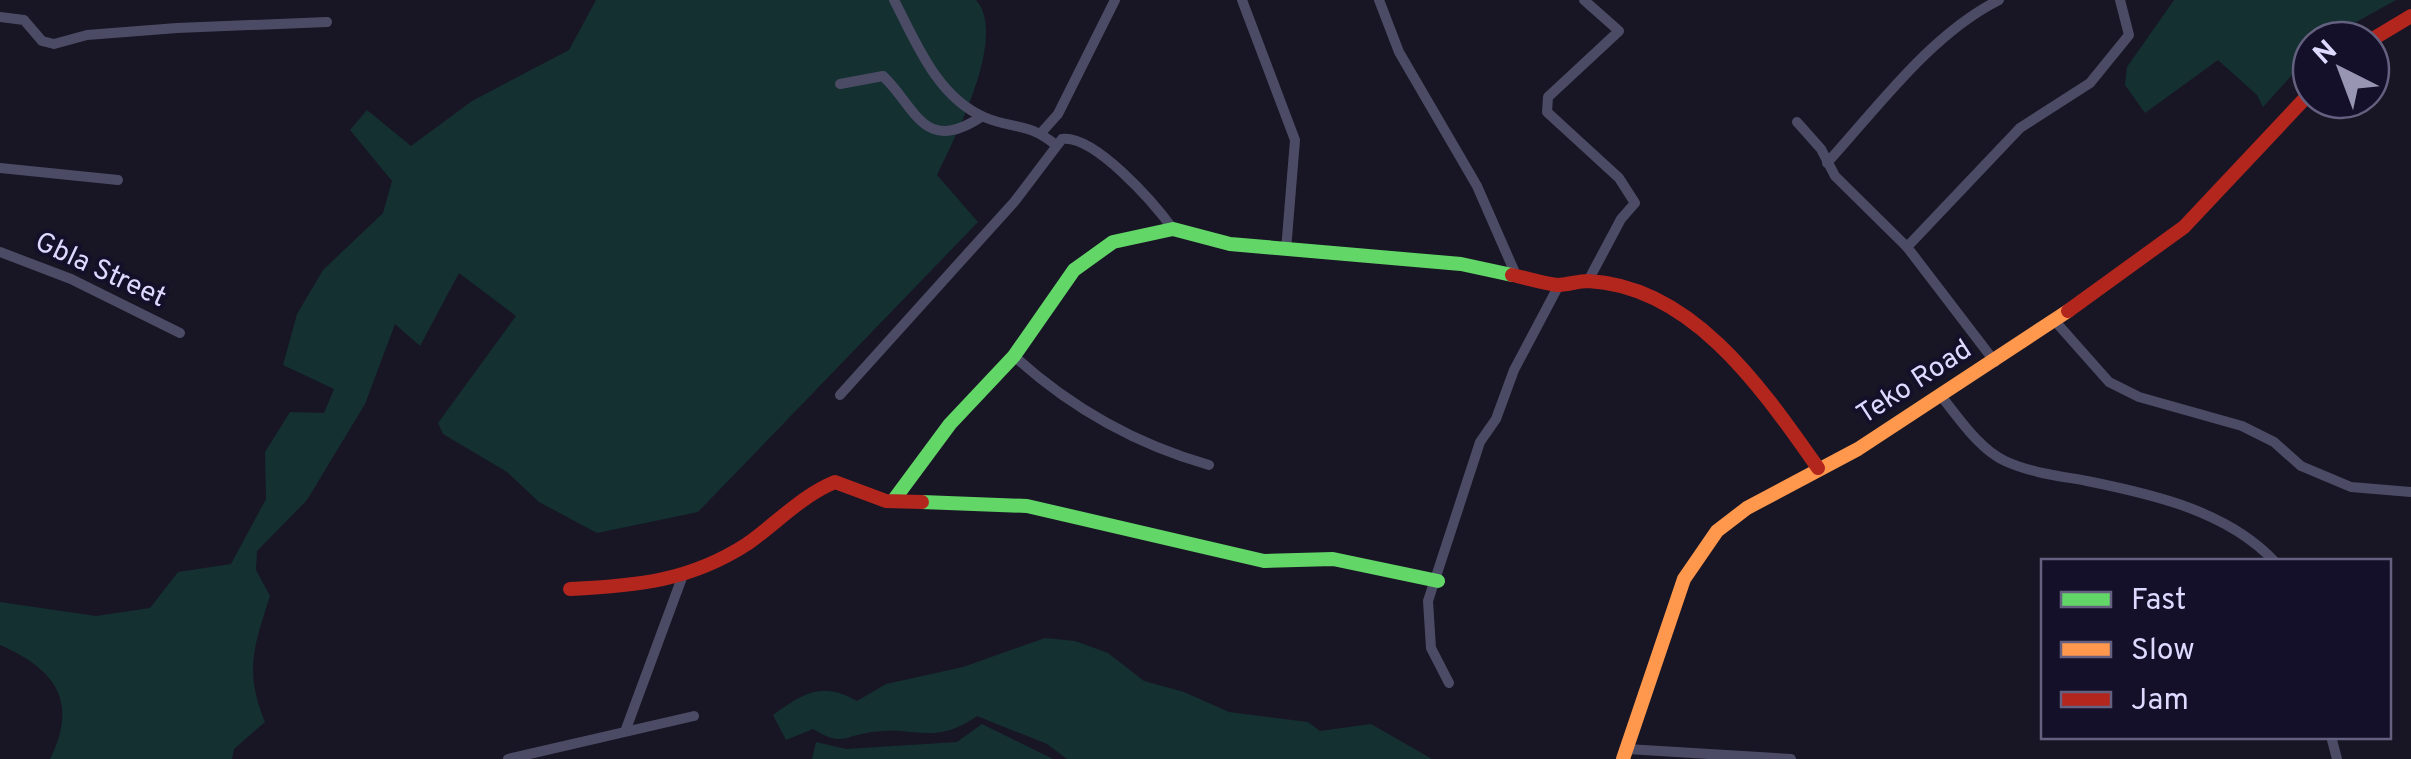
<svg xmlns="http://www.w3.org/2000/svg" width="2411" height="759" viewBox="0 0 2411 759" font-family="Overpass,sans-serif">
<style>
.green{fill:#143031}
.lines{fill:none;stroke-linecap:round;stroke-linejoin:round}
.street{stroke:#4b4b65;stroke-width:10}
.fast{stroke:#63d668;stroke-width:14}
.slow{stroke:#ff974d;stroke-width:14}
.jam{stroke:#b3261e;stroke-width:14}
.labels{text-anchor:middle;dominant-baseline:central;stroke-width:8;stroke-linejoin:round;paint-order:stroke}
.street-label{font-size:28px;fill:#ddd9ff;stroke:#14102a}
</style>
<rect width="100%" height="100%" fill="#181624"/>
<g class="green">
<path d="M596,0H976C1008,36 955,137 937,175L978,222L698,512L597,533L539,502L507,472L443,434L438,423L516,316L459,273L420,346L395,324L365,404L307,500L257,551L256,570L270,596C254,646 244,671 265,722L234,749L232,759H50C79,701 55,669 0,645V602L96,616L150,608L178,572L231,564L266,499L265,452L290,412L324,413L334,389L283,365L297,314L323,270L383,213L392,181L350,130L367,110L411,146L472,101L569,50Z"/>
<polygon points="2174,0 2396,0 2324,40 2311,40 2311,54 2263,107 2257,95 2218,60 2145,113 2125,85 2127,67"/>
<path d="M1045,638L1075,641L1108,653L1144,681L1184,692L1229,712L1308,722L1320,731L1371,724L1432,759H1067L1047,744L977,716C934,746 917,726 872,732C843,736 842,747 813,729L786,740L773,715C804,693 821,681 857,701L886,684L963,667Z"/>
<polygon points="982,724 1053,759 812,759 816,742 846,749 957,742"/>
</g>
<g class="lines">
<g class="street">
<path d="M894,0C916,42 937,97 984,117C1014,130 1026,121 1056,145"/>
<polyline points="1242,0 1295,140 1286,250"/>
<polyline points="1379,0 1399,52 1477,186 1516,275"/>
<polyline points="1584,0 1619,31 1548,97 1547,112 1619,178 1635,203 1621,219 1588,281"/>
<polyline points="0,17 24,20 42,41 54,44 87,35 177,28 327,22"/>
<path d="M840,84L883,76C916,107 923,155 981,117"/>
<polyline points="1797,122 1821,149 1835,176 1907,247 1995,362"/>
<polyline points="1041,133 1058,114 1115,0"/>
<path d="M1827,163C1878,107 1931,34 1999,0"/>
<polyline points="0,168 118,180"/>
<polyline points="1907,247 2020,128 2090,83 2129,35 2120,0"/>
<polyline points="0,252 71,279 180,333"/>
<polyline points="2054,320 2109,382 2139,397 2242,426 2274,442 2301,466 2351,487 2411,492"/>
<path d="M1014,356C1071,408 1135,444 1209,465"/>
<path d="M840,395L1015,201L1062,139C1095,135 1154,203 1173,229"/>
<path d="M1941,396C1959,418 1979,449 2005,461C2031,473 2060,476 2087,481C2152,494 2228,511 2275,562"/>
<polyline points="1449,683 1431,648 1428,601 1480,442 1496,419 1514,370 1559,285"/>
<polyline points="626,729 683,575"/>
<polyline points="2331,736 2337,759"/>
<polyline points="1627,749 1791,759"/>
<polyline points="508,759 694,716"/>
</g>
<g class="fast">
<polyline points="893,501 950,424 1014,356 1074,270 1113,242 1173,229 1230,244 1461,264 1512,275"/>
<polyline points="922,502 1027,506 1264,561 1333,559 1438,581"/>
</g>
<polyline class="slow" points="1623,759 1684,579 1717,531 1747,508 1858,449 2068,311"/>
<g class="jam">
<polyline points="2371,40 2411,16"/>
<path d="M1512,275C1527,278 1542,283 1557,285C1567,285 1578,281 1588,281C1693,286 1763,390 1818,468"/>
<polyline points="2068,311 2184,227 2311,92"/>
<path d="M570,589C636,586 690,581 747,544C777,523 801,496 835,482L886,501L922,502"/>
</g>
</g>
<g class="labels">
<g class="street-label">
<text transform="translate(100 271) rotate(25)">Gbla Street</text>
<text transform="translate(1915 383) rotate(-33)">Teko Road</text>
</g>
</g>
<rect x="2041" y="559" width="350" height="180" fill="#14102a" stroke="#64607f" stroke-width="2.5"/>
<rect x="2061" y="592" width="50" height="15" fill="#63d668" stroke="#64607f" stroke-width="2.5"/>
<text x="2131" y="609" font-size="30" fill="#ddd9ff">Fast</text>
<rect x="2061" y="642" width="50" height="15" fill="#ff974d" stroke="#64607f" stroke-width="2.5"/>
<text x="2131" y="659" font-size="30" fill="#ddd9ff">Slow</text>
<rect x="2061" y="692" width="50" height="15" fill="#b3261e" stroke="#64607f" stroke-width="2.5"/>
<text x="2131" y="709" font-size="30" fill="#ddd9ff">Jam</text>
<g transform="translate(2341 70) rotate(318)"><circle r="48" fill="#14102a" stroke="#64607f" stroke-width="2.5"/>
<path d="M0-8L18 38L0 25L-18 38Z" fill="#9895b2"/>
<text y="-15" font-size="28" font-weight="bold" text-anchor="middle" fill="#ddd9ff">N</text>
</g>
</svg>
